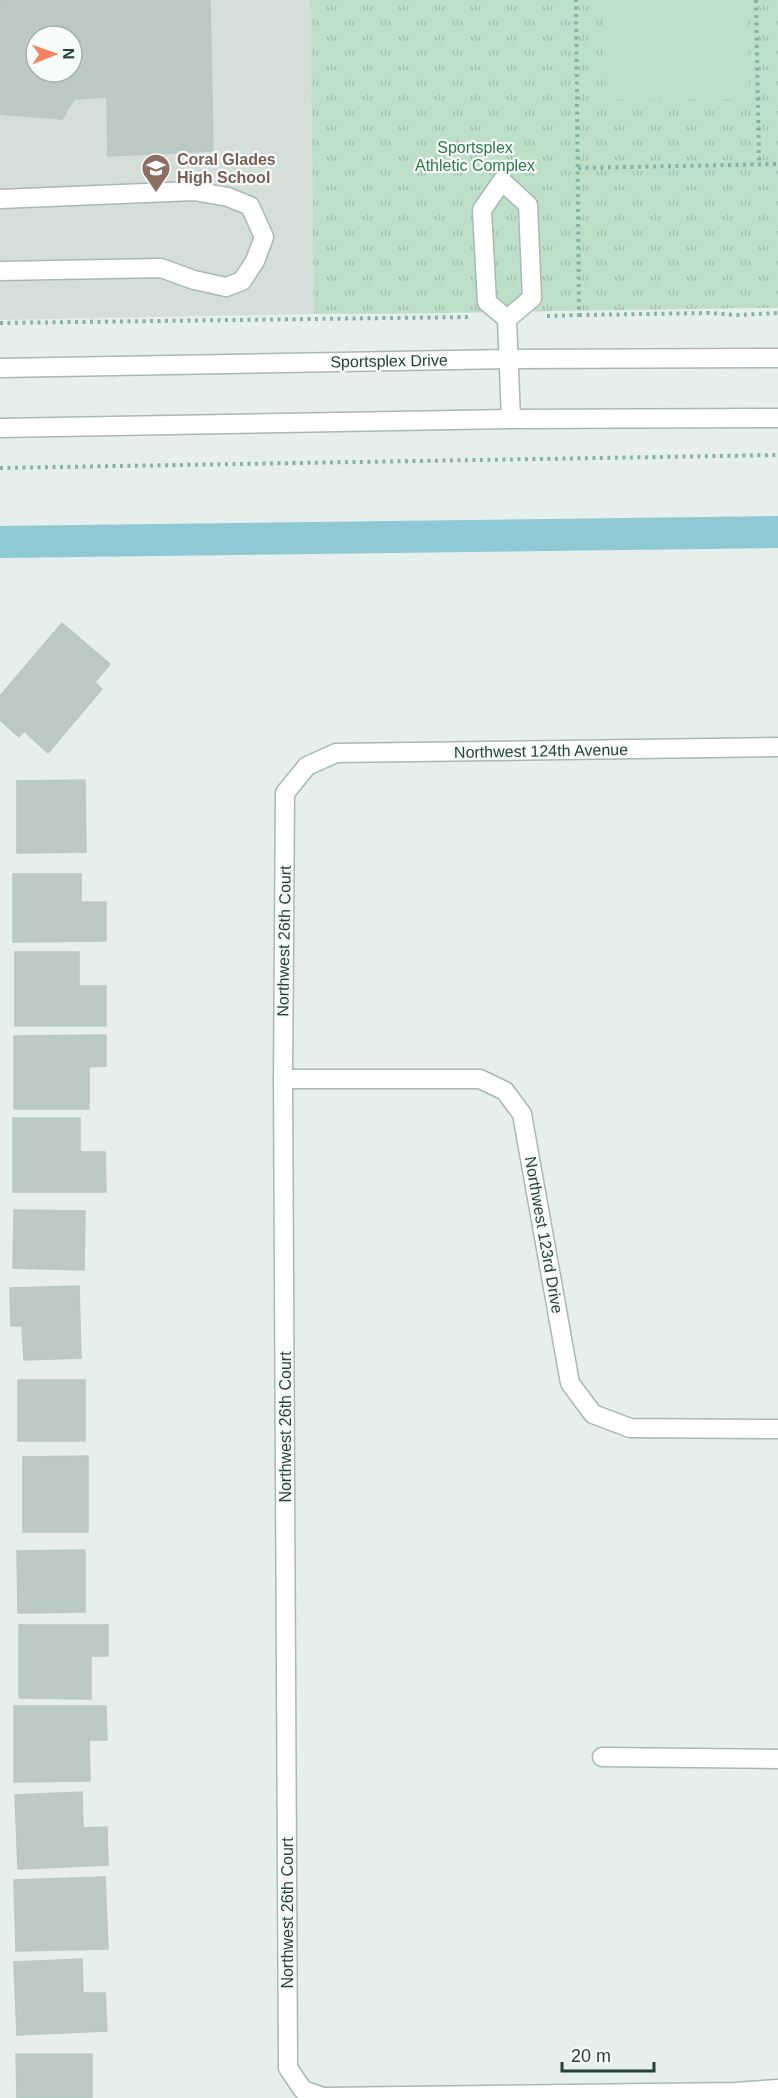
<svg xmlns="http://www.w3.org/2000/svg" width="778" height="2098" viewBox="0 0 778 2098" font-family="Arial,sans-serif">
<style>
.built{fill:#d4dfda;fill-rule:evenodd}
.park{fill:url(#park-tufts)}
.pitch{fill:#bfe0c8}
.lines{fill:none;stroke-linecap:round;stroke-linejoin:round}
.canal{stroke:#8ec9d4;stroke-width:32}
.building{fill:#bbcac4;stroke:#b8c9c2;stroke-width:1.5;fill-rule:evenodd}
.minor-casing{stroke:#a8b8b2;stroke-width:21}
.path{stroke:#86b3a5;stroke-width:4;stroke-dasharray:3 4.5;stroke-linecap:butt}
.minor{stroke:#fff;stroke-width:18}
.labels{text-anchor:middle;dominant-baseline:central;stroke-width:4.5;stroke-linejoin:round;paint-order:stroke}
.park-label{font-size:16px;fill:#2d7a4b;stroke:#f7fbf9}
.education-label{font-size:16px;font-weight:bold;fill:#785e54;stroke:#f7fbf9;text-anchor:start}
.street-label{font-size:16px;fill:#24423a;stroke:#f7fbf9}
</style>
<defs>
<pattern id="park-tufts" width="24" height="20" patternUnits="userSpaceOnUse" patternTransform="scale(1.5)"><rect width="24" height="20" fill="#bfe0c8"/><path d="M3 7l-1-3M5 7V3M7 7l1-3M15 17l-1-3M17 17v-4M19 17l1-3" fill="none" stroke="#a4c1ad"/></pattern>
</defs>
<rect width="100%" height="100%" fill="#e6efeb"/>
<path class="built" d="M0,0H310L314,314L0,320ZM36,36H72V72H36Z"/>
<path class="park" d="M310,0H778V308C623,309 469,314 314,314Z"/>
<polygon class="pitch" points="603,0 748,0 749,99 606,100"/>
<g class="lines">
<polyline class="canal" points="0,542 778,532"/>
</g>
<g class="building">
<path d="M0,0H210L213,151L108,156L107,97L74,99L62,119L0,114ZM36,36H72V72H36Z"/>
<polygon points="62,623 110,664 95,682 102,689 48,753 24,731 19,737 0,720 0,696"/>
<polygon points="85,780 86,852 17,853 17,781"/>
<polygon points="13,874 81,874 81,902 106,902 106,941 13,942"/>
<polygon points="15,952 79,952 79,986 106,986 106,1026 15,1026"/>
<polygon points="106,1035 106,1066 89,1067 89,1109 14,1109 14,1036"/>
<polygon points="13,1118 80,1118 80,1152 105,1152 106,1192 13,1192"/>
<polygon points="14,1210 85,1211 84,1270 13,1268"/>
<polygon points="79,1286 81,1358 24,1360 22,1326 11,1326 10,1288"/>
<rect x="18" y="1380" width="67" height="61"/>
<polygon points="88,1456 88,1532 23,1532 23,1457"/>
<polygon points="85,1550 85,1612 18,1613 17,1551"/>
<polygon points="19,1625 108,1625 108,1656 91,1656 91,1699 19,1698"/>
<polygon points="14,1706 106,1706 107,1740 89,1740 90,1781 14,1782"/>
<polygon points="82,1792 83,1828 107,1827 108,1865 18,1869 15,1795"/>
<polygon points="105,1877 108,1949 16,1951 14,1880"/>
<polygon points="82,1959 83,1993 105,1993 107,2031 17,2035 14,1962"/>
<polygon points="16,2054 92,2054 92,2098 17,2098"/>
</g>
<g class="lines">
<g class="minor-casing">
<g id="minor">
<polyline points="0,199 194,191 228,197 250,206 264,237 255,261 242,281 226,287 194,280 161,268 0,271"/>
<polyline points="507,319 532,298 528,205 502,181 482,210 487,302 507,319 511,419"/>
<polyline points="0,368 509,359 778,358"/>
<polyline points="0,428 511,419 778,418"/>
<polyline points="778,747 336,753 307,766 285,793 283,1079 288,2068 303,2090 323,2097 734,2092 778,2089"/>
<polyline points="283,1079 480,1079 505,1091 522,1114 570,1383 593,1414 630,1428 778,1429"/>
<polyline points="602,1757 778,1759"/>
</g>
</g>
<g class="path">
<polyline points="756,0 759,164"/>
<polyline points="578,168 778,164"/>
<polyline points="579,315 709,313 737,315 778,313"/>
<polyline points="547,316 579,315 576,0"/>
<polyline points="0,323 468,317"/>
<polyline points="0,468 778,455"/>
</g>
<use href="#minor" class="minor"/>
</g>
<defs>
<g id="school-pin" transform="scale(1.5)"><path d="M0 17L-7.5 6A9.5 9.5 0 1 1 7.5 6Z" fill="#8d6e63" stroke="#f7fbf9"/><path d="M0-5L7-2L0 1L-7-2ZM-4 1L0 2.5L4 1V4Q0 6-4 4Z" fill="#fff"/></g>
</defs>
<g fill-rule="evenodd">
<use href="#school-pin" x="156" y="168"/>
</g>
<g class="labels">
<g class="park-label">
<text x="475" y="147">Sportsplex<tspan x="475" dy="18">Athletic Complex</tspan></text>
</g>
<g class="education-label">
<text x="177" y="159">Coral Glades<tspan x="177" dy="18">High School</tspan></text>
</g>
<g class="street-label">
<text transform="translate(389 361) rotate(-1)">Sportsplex Drive</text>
<text transform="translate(541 751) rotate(-1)">Northwest 124th Avenue</text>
<text transform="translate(284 941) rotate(-89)">Northwest 26th Court</text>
<text transform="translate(544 1235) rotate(80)">Northwest 123rd Drive</text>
<text transform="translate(285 1427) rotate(-90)">Northwest 26th Court</text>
<text transform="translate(287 1913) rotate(-90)">Northwest 26th Court</text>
</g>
</g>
<g transform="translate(54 54) rotate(89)"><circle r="28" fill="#f7fbf9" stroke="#a3b1ad" stroke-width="1.5"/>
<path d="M0-4.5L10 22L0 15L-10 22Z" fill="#f4845f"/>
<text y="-9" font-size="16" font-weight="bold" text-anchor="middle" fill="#24423a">N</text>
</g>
<path d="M562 2062v9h92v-9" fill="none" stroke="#24423a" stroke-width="3"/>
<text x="571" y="2062" font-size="18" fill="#24423a" stroke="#f7fbf9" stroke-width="4.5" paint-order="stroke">20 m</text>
</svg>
